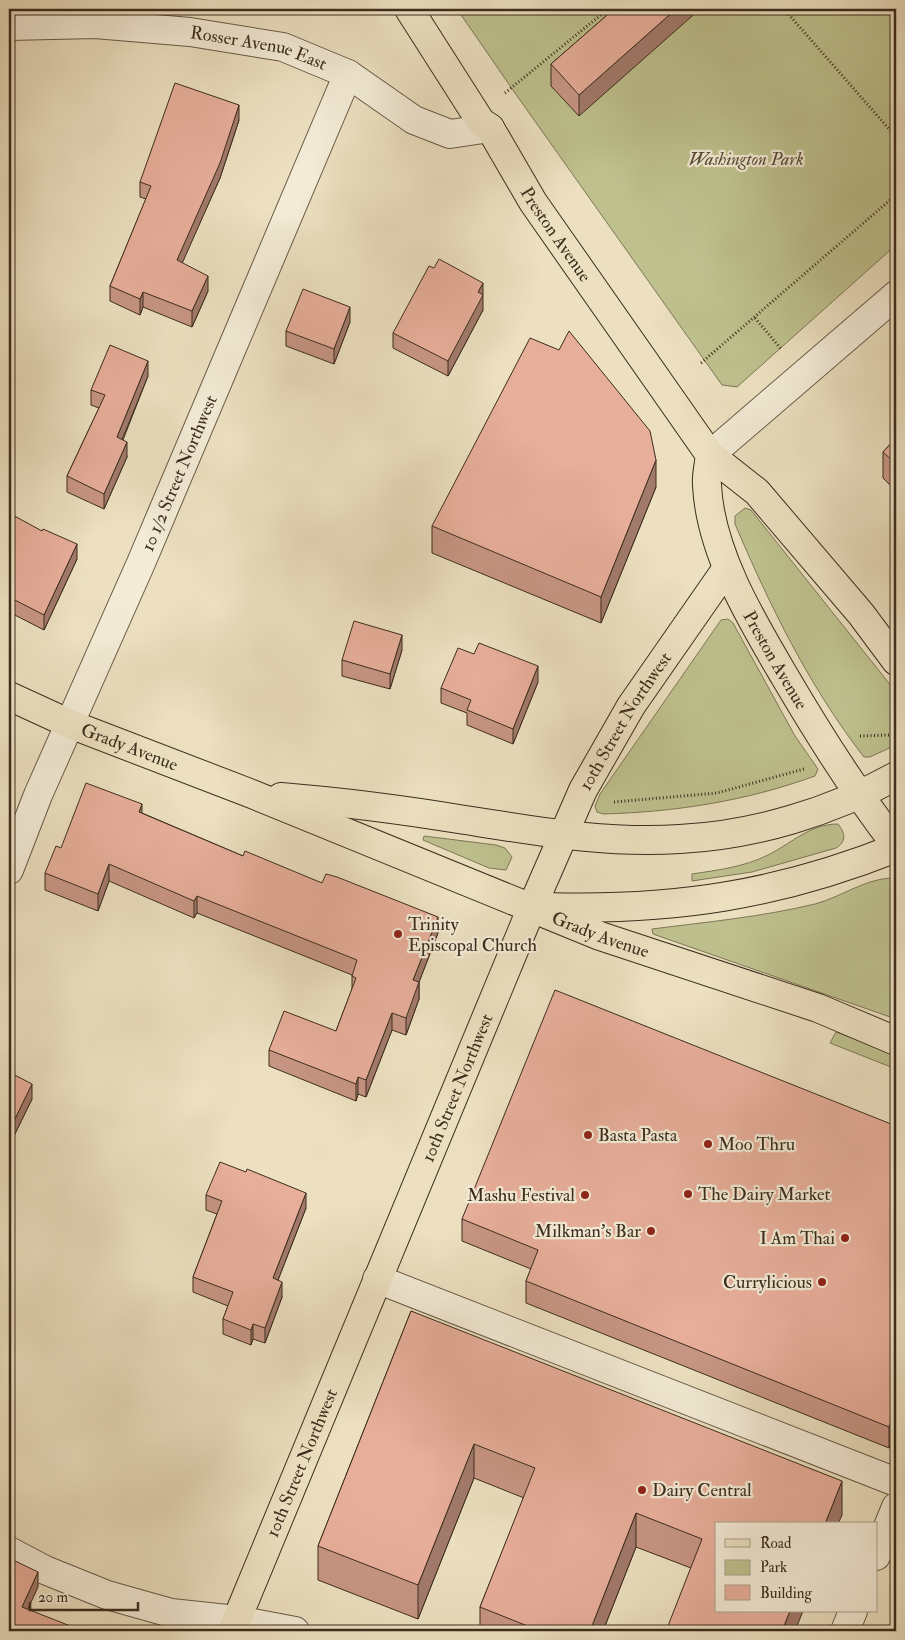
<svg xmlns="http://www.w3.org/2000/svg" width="905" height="1640" viewBox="0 0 905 1640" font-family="'IM FELL Double Pica',serif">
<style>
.green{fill:#bec18e;stroke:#7d7756}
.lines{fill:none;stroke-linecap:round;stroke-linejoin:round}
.minor-casing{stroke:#685a46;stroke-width:30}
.major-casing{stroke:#3c2d1d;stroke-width:30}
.path{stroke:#3c2d1d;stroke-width:3;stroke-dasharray:1 2.5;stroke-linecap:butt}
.minor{stroke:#f3ebd6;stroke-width:28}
.major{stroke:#ece0c0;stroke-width:28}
.wall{fill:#c79684;stroke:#3c2d1d}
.shaded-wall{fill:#a27a6c;stroke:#3c2d1d}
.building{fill:#e7ae9a;stroke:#3c2d1d}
.poi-dot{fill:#8f2418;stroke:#f3ebd6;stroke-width:2}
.labels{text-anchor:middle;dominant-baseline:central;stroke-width:4.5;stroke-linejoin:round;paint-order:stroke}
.street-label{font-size:18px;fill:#3c2d1d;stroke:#f3ebd6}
.park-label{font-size:18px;font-style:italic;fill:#564b34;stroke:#f3ebd6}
.poi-label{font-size:18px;fill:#3c2d1d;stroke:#f3ebd6;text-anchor:start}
</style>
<rect width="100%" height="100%" fill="#ece0c0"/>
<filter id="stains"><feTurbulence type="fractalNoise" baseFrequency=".004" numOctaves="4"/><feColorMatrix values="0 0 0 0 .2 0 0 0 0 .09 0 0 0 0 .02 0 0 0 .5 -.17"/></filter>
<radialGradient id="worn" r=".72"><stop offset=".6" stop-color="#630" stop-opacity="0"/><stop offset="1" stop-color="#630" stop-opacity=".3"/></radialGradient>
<g class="green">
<polygon points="457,9 896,9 896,245 737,387 722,385 515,93"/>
<path d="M745,508L751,510L896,692V745L870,757H864C810,688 769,604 735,524V516Z"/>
<path d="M728,619L733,623L795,736L818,769L815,776C746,801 676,812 603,814L597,812L595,806L600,794L721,620Z"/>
<path d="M838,824C846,834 846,842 836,848L752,872L692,881V874C718,870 744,867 768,855C792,843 810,824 838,824Z"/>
<polygon points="424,836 496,845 505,848 512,857 506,870 489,868 423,840"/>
<path d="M890,878L896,882V1019L653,934L652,929C707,922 761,917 815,904C841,897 863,880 890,878Z"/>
<polygon points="836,1032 896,1055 896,1069 830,1043"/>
</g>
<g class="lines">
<g class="minor-casing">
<g id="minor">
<path id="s1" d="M9,26L95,24L190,32L283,47L348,74L414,120L450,134L490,128"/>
<polyline points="710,455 896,295"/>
<path id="s2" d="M9,870L38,795L141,563L348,74"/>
<polyline points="377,1279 896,1482"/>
<polyline points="9,1551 45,1570 107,1595 171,1613 237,1620 295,1631"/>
<polyline points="876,1556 896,1507"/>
<polyline points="845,1631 853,1611"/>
</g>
</g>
<g class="major-casing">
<g id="major">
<path id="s3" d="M409,9L481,122L490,128L533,202L710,455L757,492L861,614L896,661"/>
<path id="s4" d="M710,455C709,465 706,475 707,485C710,552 752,621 785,677C819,735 855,792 896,845"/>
<path id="s5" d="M9,696L70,724L252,794L600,936L818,1008L896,1041"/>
<path d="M281,797C343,802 404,810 465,820C536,831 608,844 680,839C755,835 831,812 896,776"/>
<path d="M546,907C673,911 778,895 896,848"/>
<path id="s6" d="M232,1631L532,907L583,790L631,706L727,568"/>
</g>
</g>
<g class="path">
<polyline points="784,9 896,137"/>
<polyline points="505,93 608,9"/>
<polyline points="755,318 782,350"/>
<polyline points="701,363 896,195"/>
<polyline points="860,736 889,735 896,731"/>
<polyline points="614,802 717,793 804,769"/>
</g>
<use href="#minor" class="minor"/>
<use href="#major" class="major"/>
</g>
<g class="wall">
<polygon points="614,9 579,116 551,86 551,64"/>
<polygon points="239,120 220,178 182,262 208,291 192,327 143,307 140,315 110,301 110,286 146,199 140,197 140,182"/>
<polygon points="483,310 448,376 393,348 393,333"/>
<polygon points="350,322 334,364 286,346 286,331"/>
<polygon points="148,376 123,440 127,457 104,509 67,492 67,476 99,408 91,405 91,390"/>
<polygon points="896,438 896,491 883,478 883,452"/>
<polygon points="656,487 601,623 432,553 432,526"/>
<polygon points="9,513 77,559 44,630 9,612"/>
<polygon points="402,650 390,689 342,676 342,660"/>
<polygon points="538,682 513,744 467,725 467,713 441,703 441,688"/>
<polygon points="142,813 243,856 438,933 419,982 419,999 406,1035 392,1030 366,1097 358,1094 356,1101 269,1066 269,1050 336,1031 352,989 352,975 197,913 194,918 109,881 98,911 45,890 45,873"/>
<polygon points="9,1072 32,1099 11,1142 9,1141"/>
<polygon points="896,1126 896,1430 889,1448 526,1303 526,1281 531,1269 462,1241 462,1219"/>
<polygon points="206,1195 306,1208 278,1280 282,1297 265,1343 253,1339 251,1345 223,1334 223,1319 228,1306 193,1292 193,1277 217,1214 206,1210"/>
<polygon points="411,1311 842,1515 691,1568 636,1547 603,1631 480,1631 480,1607 524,1498 474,1478 418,1619 318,1580 318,1546"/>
</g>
<g class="shaded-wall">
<polygon points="676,9 700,9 579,116 579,95"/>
<polygon points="239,105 239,120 220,178 177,275 177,260"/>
<polygon points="208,276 208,291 192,327 192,311"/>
<polygon points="483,283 483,310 448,376 448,361 478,292"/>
<polygon points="143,292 143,307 140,315 140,299"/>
<polygon points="350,307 350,322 334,364 334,349"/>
<polygon points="148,361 148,376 117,452 117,437"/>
<polygon points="127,442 127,457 104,509 104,494"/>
<polygon points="656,460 656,487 601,623 601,597"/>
<polygon points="77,544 77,559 44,630 44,615"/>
<polygon points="402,635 402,650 390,689 390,674"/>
<polygon points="538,666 538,682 513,744 513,729"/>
<polygon points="142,804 142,821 139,812"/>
<polygon points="109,864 109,881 98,911 98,894"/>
<polygon points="197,896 197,913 194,918 194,901"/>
<polygon points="438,917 438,933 419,982 419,999 406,1035 406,1018 413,980"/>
<polygon points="392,1013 392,1030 366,1097 366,1080"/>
<polygon points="358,1077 358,1094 356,1101 356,1084"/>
<polygon points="32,1084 32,1099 11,1142 11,1127"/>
<polygon points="306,1193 306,1208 273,1293 273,1278"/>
<polygon points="282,1282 282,1297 265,1343 265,1328"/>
<polygon points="253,1324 253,1339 251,1345 251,1330"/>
<polygon points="896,1408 896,1430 889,1448 889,1427"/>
<polygon points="474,1444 474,1478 418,1619 418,1585"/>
<polygon points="842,1481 842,1515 838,1524 825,1524"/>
<polygon points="636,1513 636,1547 603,1631 590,1631"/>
<polygon points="38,1572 38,1587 22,1622 22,1607"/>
<polygon points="790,1611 803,1611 795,1631 782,1631"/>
</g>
<g class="building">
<polygon points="614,9 676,9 579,95 551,64"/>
<polygon points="175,83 239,105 220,163 177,260 208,276 192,311 143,292 140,299 110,286 151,186 140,182"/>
<polygon points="439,259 483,283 478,292 483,295 448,361 393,333 429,266 434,268"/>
<polygon points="303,289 350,307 334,349 286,331"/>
<polygon points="569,331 650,431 656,460 601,597 432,526 530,338 559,350"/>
<polygon points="110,345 148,361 117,437 127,442 104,494 67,476 105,395 91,390"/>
<polygon points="896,438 896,464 883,452"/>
<polygon points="9,513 42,531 43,529 77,544 44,615 9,597"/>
<polygon points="354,621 402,635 390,674 342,660"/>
<polygon points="479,643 538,666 513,729 467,710 471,700 441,688 458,648 474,654"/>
<polygon points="86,783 142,804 139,812 243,856 245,851 322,883 326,874 337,877 438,917 413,980 419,982 406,1018 392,1013 366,1080 358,1077 356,1084 269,1050 284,1011 336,1031 356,978 352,976 357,960 197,896 194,901 109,864 98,894 45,873 56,846 61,848"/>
<polygon points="555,990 896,1126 896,1408 889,1427 526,1281 538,1250 462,1219"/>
<polygon points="9,1072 32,1084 11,1127 9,1126"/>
<polygon points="220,1162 246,1172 247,1169 306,1193 273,1278 282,1282 265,1328 253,1324 251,1330 223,1319 233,1292 193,1277 222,1201 206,1195"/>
<polygon points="411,1311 842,1481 825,1524 716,1524 716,1611 790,1611 782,1631 666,1631 702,1539 636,1513 590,1631 540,1631 480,1607 535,1468 474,1444 418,1585 318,1546"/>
<polygon points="9,1558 38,1572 22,1607 83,1631 9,1631"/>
</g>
<g class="poi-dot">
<circle cx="398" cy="934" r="5"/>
<circle cx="588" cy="1135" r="5"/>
<circle cx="708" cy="1144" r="5"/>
<circle cx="688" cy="1194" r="5"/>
<circle cx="585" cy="1195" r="5"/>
<circle cx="651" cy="1231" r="5"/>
<circle cx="845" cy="1238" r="5"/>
<circle cx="822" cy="1282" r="5"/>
<circle cx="642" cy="1490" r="5"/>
</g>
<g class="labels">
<g class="street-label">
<text stroke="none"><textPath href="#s1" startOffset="252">Rosser Avenue East</textPath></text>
<text stroke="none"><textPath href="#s3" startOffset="270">Preston Avenue</textPath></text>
<text stroke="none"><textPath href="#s2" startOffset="432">10 1/2 Street Northwest</textPath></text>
<text stroke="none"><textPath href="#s4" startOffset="220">Preston Avenue</textPath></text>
<text stroke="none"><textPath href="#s6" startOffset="992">10th Street Northwest</textPath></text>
<text stroke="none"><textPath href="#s5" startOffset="131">Grady Avenue</textPath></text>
<text stroke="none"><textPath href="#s5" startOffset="638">Grady Avenue</textPath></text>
<text stroke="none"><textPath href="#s6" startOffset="588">10th Street Northwest</textPath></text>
<text stroke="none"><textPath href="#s6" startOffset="182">10th Street Northwest</textPath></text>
</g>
<g class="park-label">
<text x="746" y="159">Washington Park</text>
</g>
<g class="poi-label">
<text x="408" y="924">Trinity<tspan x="408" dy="21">Episcopal Church</tspan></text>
<text x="598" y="1135">Basta Pasta</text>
<text x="718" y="1144">Moo Thru</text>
<text x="698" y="1194">The Dairy Market</text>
<text x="575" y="1195" text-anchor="end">Mashu Festival</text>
<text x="641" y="1231" text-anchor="end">Milkman's Bar</text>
<text x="835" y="1238" text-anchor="end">I Am Thai</text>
<text x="812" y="1282" text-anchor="end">Currylicious</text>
<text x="652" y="1490">Dairy Central</text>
</g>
</g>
<rect width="905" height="1640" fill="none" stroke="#ece0c0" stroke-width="30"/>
<rect x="10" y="10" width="885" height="1620" fill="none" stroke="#3c2d1d" stroke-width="2.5"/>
<rect x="15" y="15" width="875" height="1610" fill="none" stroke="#3c2d1d"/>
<rect x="715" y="1522" width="162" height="90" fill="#f3ebd6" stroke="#aa9f8c"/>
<rect x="725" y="1539" width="25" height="8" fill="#ece0c0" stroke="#aa9f8c"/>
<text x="760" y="1548" font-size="15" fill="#3c2d1d">Road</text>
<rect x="725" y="1560" width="25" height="15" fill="#bec18e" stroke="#aa9f8c"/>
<text x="760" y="1572" font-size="15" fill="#3c2d1d">Park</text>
<rect x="725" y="1585" width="25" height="15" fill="#e7ae9a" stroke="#aa9f8c"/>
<text x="760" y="1598" font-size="15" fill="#3c2d1d">Building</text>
<path d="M30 1602v8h108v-8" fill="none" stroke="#3c2d1d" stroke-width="2.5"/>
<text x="38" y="1602" font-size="15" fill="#3c2d1d" stroke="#f3ebd6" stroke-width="4" paint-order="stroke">20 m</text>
<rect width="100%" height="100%" filter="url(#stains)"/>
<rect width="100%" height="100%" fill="url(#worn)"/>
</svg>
